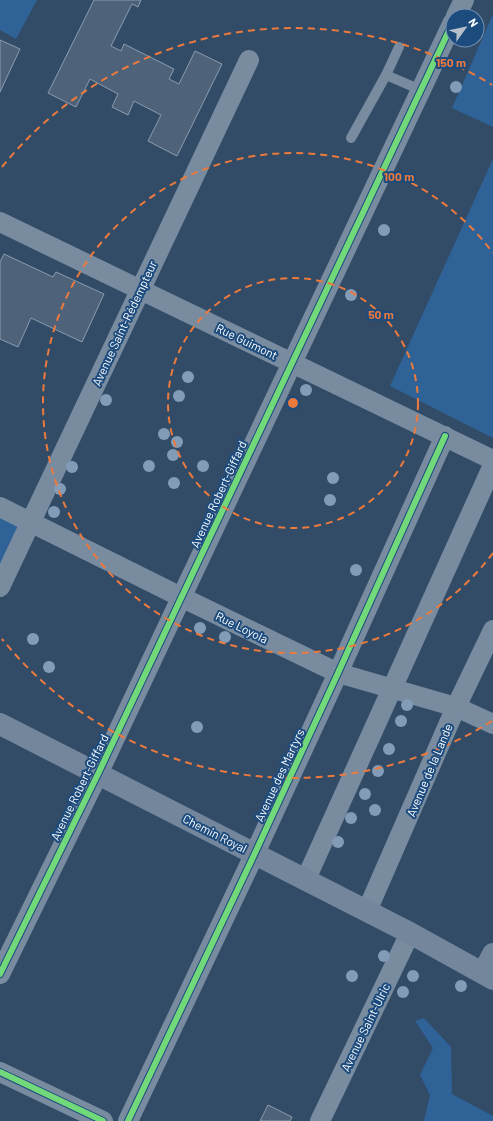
<svg xmlns="http://www.w3.org/2000/svg" width="493" height="1121" viewBox="0 0 493 1121" font-family="Barlow,sans-serif">
<style>
.green{fill:#2f6296}
.building{fill:#4e637a;stroke:#8b9cad}
.lines{fill:none;stroke-linecap:round;stroke-linejoin:round}
.lane{stroke:#788b9f;stroke-width:10}
.street{stroke:#788b9f;stroke-width:20}
.secondary{stroke:#73869b;stroke-width:22}
.cycleway-casing{stroke:#1c4b7e;stroke-width:8}
.cycleway{stroke:#71d979;stroke-width:6}
.tree{fill:#829bb7}
.ring{fill:none;stroke:#ed7a3d;stroke-width:2;stroke-dasharray:7 5}
.labels{text-anchor:middle;dominant-baseline:central;stroke-width:4;stroke-linejoin:round;paint-order:stroke}
.street-label{font-size:12px;fill:#fff;stroke:#1c4b7e}
.centre{fill:#ed7a3d;stroke:#1c4b7e;stroke-width:2}
.ring-label{font-size:12px;text-anchor:middle;font-weight:bold;fill:#ed7a3d;stroke:#1c4b7e;stroke-width:4;stroke-linejoin:round;paint-order:stroke}
</style>
<rect width="100%" height="100%" fill="#324c68"/>
<g class="green">
<polygon points="0,0 37,0 16,39 0,30"/>
<polygon points="493,14 493,127 452,108"/>
<polygon points="493,159 493,438 390,386"/>
<polygon points="0,507 31,521 0,587"/>
<polygon points="424,1018 451,1047 452,1094 493,1116 493,1121 424,1121 430,1095 420,1075 433,1048 415,1021"/>
</g>
<g class="building">
<polygon points="94,0 141,0 138,7 132,4 111,46 121,51 124,44 174,69 169,79 179,84 195,51 222,64 177,156 148,141 161,115 134,101 128,115 112,107 118,94 90,79 76,107 48,93"/>
<polygon points="0,40 20,49 0,92"/>
<polygon points="4,254 53,277 56,272 104,294 82,342 31,318 18,347 0,339 0,262"/>
<polygon points="268,1105 292,1117 290,1121 260,1121"/>
</g>
<g class="lines">
<g class="lane">
<polyline points="399,47 386,75 421,90"/>
<polyline points="351,138 386,75"/>
</g>
<g class="street">
<polyline points="456,16 464,0"/>
<polyline points="0,222 493,460"/>
<polyline points="0,507 181,597 338,673 456,707 493,724"/>
<polyline points="0,587 249,60"/>
<polyline points="306,879 493,465"/>
<polyline points="367,911 456,707 493,630"/>
<polyline points="0,974 98,774 453,22"/>
<polyline points="0,1072 103,1121"/>
<polyline points="128,1121 255,853 338,673 445,436"/>
<polyline points="320,1121 410,933"/>
</g>
<g class="secondary">
<polyline points="0,724 410,933 493,979"/>
<polyline points="483,973 493,954"/>
</g>
<g class="cycleway-casing">
<g id="cycleway">
<polyline points="0,974 98,774 453,22"/>
<polyline points="0,1072 103,1121"/>
<polyline points="128,1121 255,853 338,673 445,436"/>
</g>
</g>
<use href="#cycleway" class="cycleway"/>
</g>
<g class="tree">
<circle cx="456" cy="87" r="6"/>
<circle cx="384" cy="230" r="6"/>
<circle cx="351" cy="295" r="6"/>
<circle cx="188" cy="377" r="6"/>
<circle cx="306" cy="390" r="6"/>
<circle cx="179" cy="396" r="6"/>
<circle cx="106" cy="400" r="6"/>
<circle cx="164" cy="434" r="6"/>
<circle cx="177" cy="442" r="6"/>
<circle cx="173" cy="455" r="6"/>
<circle cx="149" cy="466" r="6"/>
<circle cx="203" cy="466" r="6"/>
<circle cx="72" cy="467" r="6"/>
<circle cx="333" cy="478" r="6"/>
<circle cx="174" cy="483" r="6"/>
<circle cx="60" cy="489" r="6"/>
<circle cx="330" cy="500" r="6"/>
<circle cx="54" cy="512" r="6"/>
<circle cx="356" cy="570" r="6"/>
<circle cx="200" cy="628" r="6"/>
<circle cx="225" cy="637" r="6"/>
<circle cx="33" cy="639" r="6"/>
<circle cx="49" cy="667" r="6"/>
<circle cx="407" cy="705" r="6"/>
<circle cx="401" cy="721" r="6"/>
<circle cx="197" cy="727" r="6"/>
<circle cx="389" cy="749" r="6"/>
<circle cx="378" cy="771" r="6"/>
<circle cx="365" cy="794" r="6"/>
<circle cx="375" cy="810" r="6"/>
<circle cx="351" cy="818" r="6"/>
<circle cx="338" cy="842" r="6"/>
<circle cx="384" cy="956" r="6"/>
<circle cx="352" cy="976" r="6"/>
<circle cx="413" cy="976" r="6"/>
<circle cx="461" cy="986" r="6"/>
<circle cx="403" cy="992" r="6"/>
</g>
<g class="ring">
<circle cx="293" cy="403" r="125"/>
<path d="M493 553A250 250 0 1 1 493 253"/>
<path d="M492 721A375 375 0 0 1 2 639M2 167A375 375 0 0 1 492 85"/>
</g>
<g class="labels">
<g class="street-label">
<text transform="translate(124 323) rotate(-65)">Avenue Saint-Rédempteur</text>
<text transform="translate(247 341) rotate(26)">Rue Guimont</text>
<text transform="translate(218 494) rotate(-65)">Avenue Robert-Giffard</text>
<text transform="translate(242 627) rotate(26)">Rue Loyola</text>
<text transform="translate(429 770) rotate(-67)">Avenue de la Lande</text>
<text transform="translate(279 775) rotate(-65)">Avenue des Martyrs</text>
<text transform="translate(79 787) rotate(-64)">Avenue Robert-Giffard</text>
<text transform="translate(215 833) rotate(27)">Chemin Royal</text>
<text transform="translate(365 1027) rotate(-64)">Avenue Saint-Ulric</text>
</g>
</g>
<circle cx="293" cy="403" r="6" class="centre"/>
<g class="ring-label">
<text x="451" y="67">150 m</text>
<text x="399" y="181">100 m</text>
<text x="381" y="319">50 m</text>
</g>
<g transform="translate(465 28) rotate(57)"><circle r="19" fill="#1c4b7e" stroke="#7793b2"/>
<path d="M0-3L7 15L0 10L-7 15Z" fill="#b7c0ca"/>
<text y="-6" font-size="11" font-weight="bold" text-anchor="middle" fill="#ffffff">N</text>
</g>
</svg>
